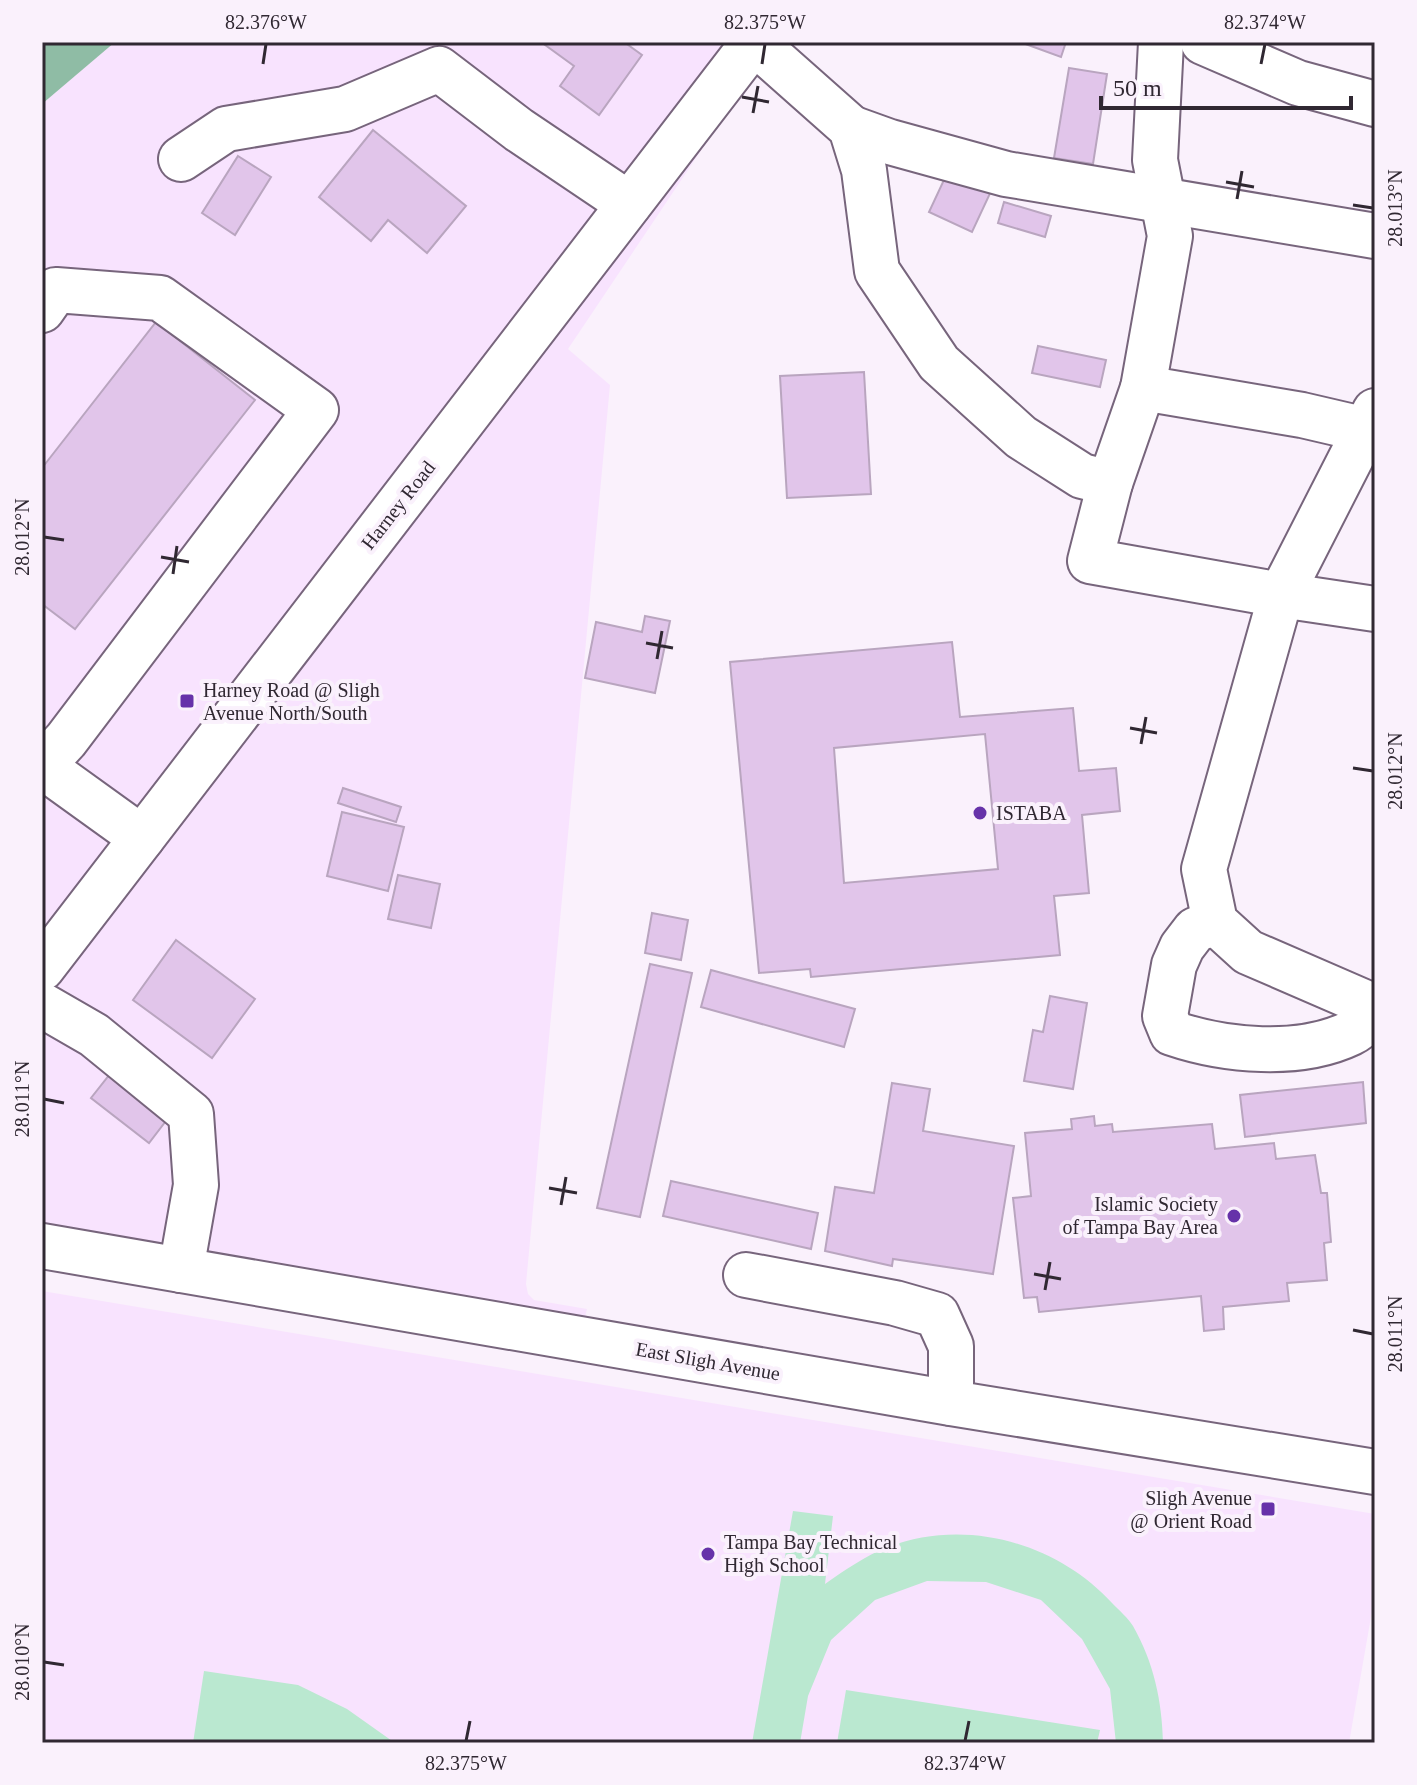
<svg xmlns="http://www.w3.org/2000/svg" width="1417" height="1785" viewBox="0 0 1417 1785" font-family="Georgia,serif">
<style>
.built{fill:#f8e3fe}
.green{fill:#bae8d0}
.forest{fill:#8fbca5}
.building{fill:#e1c5ea;stroke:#b9a5bf;stroke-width:2;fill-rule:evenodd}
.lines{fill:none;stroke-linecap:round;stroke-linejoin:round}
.minor-casing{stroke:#77657c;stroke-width:48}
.minor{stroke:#fff;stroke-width:44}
.ticks{fill:none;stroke:#302832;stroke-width:3}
.poi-dot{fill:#6632a9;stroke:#faf1fc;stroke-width:3}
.labels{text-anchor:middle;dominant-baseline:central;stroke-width:8;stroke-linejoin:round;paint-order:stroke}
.street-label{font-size:20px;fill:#302832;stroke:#faf1fc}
.poi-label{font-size:20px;fill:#302832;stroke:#faf1fc;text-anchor:start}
.neatline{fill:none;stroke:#302832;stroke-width:3}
.ticks-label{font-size:20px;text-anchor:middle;fill:#302832}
</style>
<rect width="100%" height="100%" fill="#faf1fc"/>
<g class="built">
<polygon points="115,42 731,42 42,939 42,104"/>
<polygon points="759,64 568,349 610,385 526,1284 528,1294 534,1300 587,1309 585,1317 42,1223 42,997"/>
<polygon points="42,1291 1375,1514 1375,1594 1349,1743 42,1743"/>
</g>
<g class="green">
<path d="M793,1511L833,1516L825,1584C845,1570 865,1556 888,1547C966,1517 1057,1543 1112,1603C1119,1610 1128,1618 1133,1626C1154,1663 1162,1701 1163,1743H1116L1110,1689L1082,1639L1041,1600L986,1582L927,1581L875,1600L831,1640L808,1696L800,1743H752Z"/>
<polygon points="204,1671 298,1685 347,1709 395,1743 193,1743"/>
<polygon points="846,1690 1100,1730 1097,1743 837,1743"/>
</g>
<polygon class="forest" points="42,42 115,42 42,104"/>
<g class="building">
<polygon points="541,42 624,42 642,55 599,115 560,86 574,66"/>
<polygon points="1020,42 1066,42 1061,57"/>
<polygon points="1069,68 1107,74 1093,164 1054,158"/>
<polygon points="373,130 466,206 427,253 388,220 371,241 319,197"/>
<polygon points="238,156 271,177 235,235 202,213"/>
<polygon points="950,167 993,187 972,232 929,212"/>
<polygon points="1004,202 1051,216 1045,237 998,223"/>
<polygon points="156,322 255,400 75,629 42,604 42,468"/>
<polygon points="1038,346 1106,360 1100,387 1032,373"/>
<polygon points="864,372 871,494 787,498 780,376"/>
<polygon points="645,616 670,621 655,693 585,678 596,622 642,632"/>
<path d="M952,642L960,717L1073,708L1079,771L1116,768L1120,811L1082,815L1089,893L1054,896L1060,955L811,977L810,969L759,973L730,662ZM985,734L998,869L844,883L834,748Z"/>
<polygon points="343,788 401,807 396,822 338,803"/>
<polygon points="342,812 404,827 388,891 327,876"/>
<polygon points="398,875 440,884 431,928 388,919"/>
<polygon points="652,913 688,920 681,960 645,953"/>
<polygon points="176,940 255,999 212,1058 133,1000"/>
<polygon points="650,964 692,973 640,1217 597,1208"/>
<polygon points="711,970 855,1009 844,1047 701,1007"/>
<polygon points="1050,996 1087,1003 1073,1089 1024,1081 1033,1030 1043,1032"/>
<polygon points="114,1069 172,1113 149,1143 91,1098"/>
<polygon points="1363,1082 1366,1123 1245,1137 1240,1095"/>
<polygon points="892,1083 930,1089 923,1131 1014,1146 993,1274 893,1259 892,1266 825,1251 835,1187 874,1193"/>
<polygon points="1094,1116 1095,1126 1112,1124 1113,1132 1212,1124 1215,1149 1274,1143 1276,1159 1315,1155 1321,1193 1327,1193 1331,1242 1324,1243 1327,1280 1287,1283 1289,1301 1223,1307 1224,1329 1204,1331 1201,1296 1039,1312 1037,1297 1024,1298 1013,1198 1031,1196 1025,1133 1072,1129 1071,1119"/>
<polygon points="671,1181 818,1213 811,1249 663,1216"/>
</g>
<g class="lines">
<g class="minor-casing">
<g id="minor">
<polyline points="1161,42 1155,160 1170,236 1143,388 1302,415 1375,432"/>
<polyline points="1203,42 1298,83 1375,104"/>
<polyline points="851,128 890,142 1006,174 1375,236"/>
<polyline points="181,159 226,129 345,109 439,69 519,130 629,204"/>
<polyline points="42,310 56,290 160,298 316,410 66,740 42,766"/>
<polyline points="1110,483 1090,561 1281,595 1375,411"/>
<polyline points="1375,609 1281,595 1204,869 1215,922 1248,952 1375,1007"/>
<polyline points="42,766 142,838"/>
<path d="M1215,922L1195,930L1182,947L1174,965L1165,1016L1172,1033C1225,1051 1299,1058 1351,1033C1360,1029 1368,1020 1375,1013"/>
<polyline points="42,968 754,42 851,128 864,170 877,271 939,363 1021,437 1082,476 1110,483 1143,388"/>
<polyline points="42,1005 94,1035 191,1114 196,1185 181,1270"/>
<polyline points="42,1246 951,1403 1375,1472"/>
<polyline points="746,1275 895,1303 937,1315 951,1346 951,1403"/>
</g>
</g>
<use href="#minor" class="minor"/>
</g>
<path class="ticks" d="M263,64L266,44M762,64L765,44M1261,64L1265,44M742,97L769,102M753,113L758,86M1226,182L1254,187M1237,199L1242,171M1353,205L1373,208M44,537L64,540M161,557L189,562M173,574L177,546M646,643L673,648M657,659L662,631M1130,728L1157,733M1141,744L1146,717M1353,768L1373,771M44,1099L64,1103M549,1188L577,1193M561,1205L566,1177M1034,1274L1061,1279M1045,1290L1050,1262M1353,1330L1373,1334M44,1662L64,1665M466,1741L470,1721M965,1741L969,1721"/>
<g class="poi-dot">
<rect x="179" y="693" width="16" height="16" rx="4"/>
<circle cx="980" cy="813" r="8"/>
<circle cx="1234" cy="1216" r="8"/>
<rect x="1260" y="1501" width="16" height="16" rx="4"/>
<circle cx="708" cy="1554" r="8"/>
</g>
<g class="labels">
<g class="street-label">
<text transform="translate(398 505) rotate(-52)">Harney Road</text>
<text transform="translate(708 1361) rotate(10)">East Sligh Avenue</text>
</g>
<g class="poi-label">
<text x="203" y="690">Harney Road @ Sligh<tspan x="203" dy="23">Avenue North/South</tspan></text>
<text x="996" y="813">ISTABA</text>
<text x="1218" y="1204" text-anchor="end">Islamic Society<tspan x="1218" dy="23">of Tampa Bay Area</tspan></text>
<text x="1252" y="1498" text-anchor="end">Sligh Avenue<tspan x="1252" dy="23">@ Orient Road</tspan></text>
<text x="724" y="1542">Tampa Bay Technical<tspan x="724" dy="23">High School</tspan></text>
</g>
</g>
<rect width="1417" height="1785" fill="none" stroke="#faf1fc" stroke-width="88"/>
<path d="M1101 96v12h250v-12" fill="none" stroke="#302832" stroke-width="4"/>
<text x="1113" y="96" font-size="24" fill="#302832" stroke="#faf1fc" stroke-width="6" paint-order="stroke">50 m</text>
<rect x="44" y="44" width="1329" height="1697" class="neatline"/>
<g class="ticks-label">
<text x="266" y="29">82.376°W</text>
<text x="765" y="29">82.375°W</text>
<text x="1265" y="29">82.374°W</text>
<text transform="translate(1395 208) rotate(-90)" y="7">28.013°N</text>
<text transform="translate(22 537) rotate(-90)" y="7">28.012°N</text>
<text transform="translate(1395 771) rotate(-90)" y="7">28.012°N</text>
<text transform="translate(22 1099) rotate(-90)" y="7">28.011°N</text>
<text transform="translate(1395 1334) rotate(-90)" y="7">28.011°N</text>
<text transform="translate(22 1662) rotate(-90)" y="7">28.010°N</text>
<text x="466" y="1770">82.375°W</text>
<text x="965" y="1770">82.374°W</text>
</g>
</svg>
